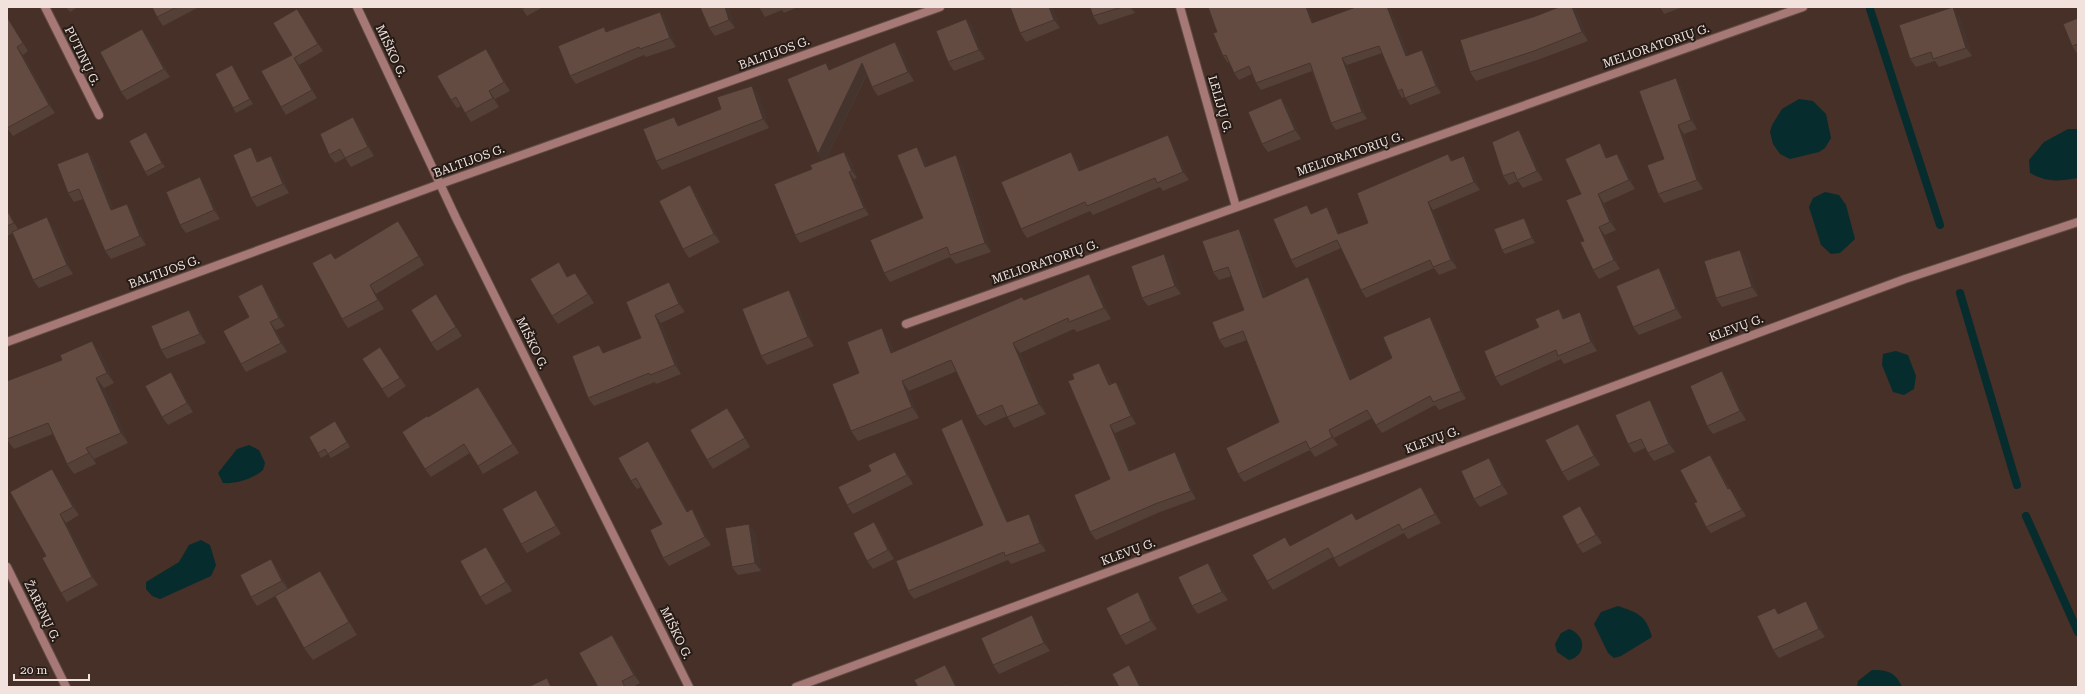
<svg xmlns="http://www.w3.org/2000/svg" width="2085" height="694" viewBox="0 0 2085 694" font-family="'Roboto Serif',serif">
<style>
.water{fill:#072c2d}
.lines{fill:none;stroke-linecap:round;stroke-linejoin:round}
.stream{stroke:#072c2d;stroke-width:8}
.minor-casing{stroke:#624c44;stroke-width:10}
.minor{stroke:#a67976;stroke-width:8}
.wall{fill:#554038}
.shaded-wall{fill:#45342e}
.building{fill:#634b41;stroke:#45342e}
.labels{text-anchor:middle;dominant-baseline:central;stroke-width:4;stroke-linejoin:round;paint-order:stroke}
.street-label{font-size:12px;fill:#f2e2dd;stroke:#251b16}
</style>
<rect width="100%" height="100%" fill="#463027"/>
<g class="water">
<polygon points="1799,99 1813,101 1826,114 1831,138 1825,148 1819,152 1790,159 1780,154 1773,144 1770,132 1772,125 1782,109"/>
<path d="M2068,129H2078V178C2058,181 2048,183 2030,173L2029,160L2044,142Z"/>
<polygon points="1825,192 1839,195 1846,205 1855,239 1840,253 1831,254 1821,245 1809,207 1813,198"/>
<polygon points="1896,351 1908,355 1916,376 1914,389 1904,395 1893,392 1882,365 1883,354"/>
<path d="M249,445L259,450L265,463L263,470C253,479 236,484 223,483L218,473L237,449Z"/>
<polygon points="201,540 210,545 216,565 211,576 160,599 152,596 146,589 146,582 179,562 189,545"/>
<path d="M1618,606C1638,613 1646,615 1652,637L1621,656L1614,658L1608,653L1594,624L1601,612Z"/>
<path d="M1569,629C1586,635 1587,655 1569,660L1557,652L1555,644L1561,633Z"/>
<path d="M1872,670C1888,670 1895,672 1902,687H1857L1858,681Z"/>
</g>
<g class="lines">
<g class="stream">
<polyline points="1870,9 1940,225"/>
<polyline points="1960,293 2017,485"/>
<polyline points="2026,516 2078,632"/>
</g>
<g class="minor-casing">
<g id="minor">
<polyline points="45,7 99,115"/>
<polyline points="357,7 456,218 689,687"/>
<polyline points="1180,7 1236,207"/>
<polyline points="906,324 1803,7"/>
<polyline points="7,342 440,184 940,7"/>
<polyline points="7,567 66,687"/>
<polyline points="796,687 1905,279 2078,222"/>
</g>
</g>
<use href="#minor" class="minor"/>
</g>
<g class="wall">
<polygon points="66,7 78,7 70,12"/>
<polygon points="152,7 197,7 197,8 163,26 157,17"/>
<polygon points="521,7 543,7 527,16"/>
<polygon points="728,7 735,28 715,36 709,28"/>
<polygon points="759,7 798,7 784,13 782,10 765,17"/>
<polygon points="1052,7 1060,28 1026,42 1020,33"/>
<polygon points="1090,7 1133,7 1135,13 1099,25 1093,16"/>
<polygon points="1387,7 1392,14 1408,55 1427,56 1441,93 1410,105 1405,97 1402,98 1398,91 1382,53 1347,65 1367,119 1336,130 1331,123 1312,71 1261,90 1256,83 1252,74 1239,80 1234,73 1230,62 1228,63 1223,56 1314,22"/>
<polygon points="1559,7 1574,7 1577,11 1588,41 1540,59 1476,81 1470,72 1536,16"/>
<polygon points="1660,7 1683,7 1664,14"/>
<polygon points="660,12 666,20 676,47 646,57 644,55 576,84 570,76 607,31"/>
<polygon points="7,16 28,51 23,55 55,113 13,136 7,128"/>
<polygon points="302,16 323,51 299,65 317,98 286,115 281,107 292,55"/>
<polygon points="1959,16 1972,56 1939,67 1935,61 1916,67 1910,59"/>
<polygon points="2078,18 2078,55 2072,46"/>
<polygon points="966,19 972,27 985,59 954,71 948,62"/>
<polygon points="148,37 170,77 127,100 121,92"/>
<polygon points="895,42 901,50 914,81 878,96 872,87 867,74 826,159 844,152 850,159 857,178 854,179 869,215 800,243 795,235 812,169 822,160 818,154 831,69"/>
<polygon points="486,49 492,58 510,91 495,99 499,107 471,122 461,106 457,108 451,100"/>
<polygon points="232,65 235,70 253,104 236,113 233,108"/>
<polygon points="752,86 758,94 769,128 662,170 656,161 680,126 721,109"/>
<polygon points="1681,86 1697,129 1684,134 1703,189 1664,203 1658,194 1664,159"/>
<polygon points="1281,98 1287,106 1301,139 1268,152 1262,144"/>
<polygon points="359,126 374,156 351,167 345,158 335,163 329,155"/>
<polygon points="1519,130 1525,139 1543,180 1523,188 1518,181 1509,185 1503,176"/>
<polygon points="149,136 165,167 148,176 145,172"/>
<polygon points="1173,144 1189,180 1163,191 1160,187 1093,215 1090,211 1027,238 1021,229 1071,152 1077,160 1081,170"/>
<polygon points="88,152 94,160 113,209 133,212 146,245 111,259 105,251 83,199 74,202 68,193"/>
<polygon points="1606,152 1608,158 1617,154 1623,162 1635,189 1604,203 1616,230 1605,235 1620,269 1599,279 1593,270 1581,194"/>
<polygon points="1448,154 1452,161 1469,163 1480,190 1433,210 1457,268 1439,275 1434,268 1366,298 1361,290 1341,248 1296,268 1291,260 1313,213 1332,215 1340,234 1368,223"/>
<polygon points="257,156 259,161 271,156 277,164 289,193 257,207 251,198"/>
<polygon points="923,156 927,166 962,164 991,252 956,264 950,257 890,282 884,273 923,218"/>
<polygon points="690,185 696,194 720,242 689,258 683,249"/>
<polygon points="206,186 220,219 186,233 180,225"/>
<polygon points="7,208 18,229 53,226 73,274 39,288 33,280 13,233 7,236"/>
<polygon points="1524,218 1527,223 1535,243 1505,254 1502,250"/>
<polygon points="1239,229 1244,237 1266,297 1313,285 1352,379 1392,358 1430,317 1435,325 1466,399 1439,410 1435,405 1382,433 1376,425 1372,418 1334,438 1338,445 1315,457 1310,450 1244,482 1238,474 1279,422 1247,340 1225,348 1219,340 1244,310 1232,276 1219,280 1213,272"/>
<polygon points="404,230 424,265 376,294 384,309 348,328 342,319 335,258"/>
<polygon points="1740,250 1746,259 1758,296 1722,307 1716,298"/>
<polygon points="1164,254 1170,262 1181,294 1148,306 1142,298"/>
<polygon points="559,262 568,277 581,281 594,303 558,324 552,316"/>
<polygon points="1665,277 1682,318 1639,335 1633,327"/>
<polygon points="1096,284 1111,319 1077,332 1074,329 1020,353 1046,414 1014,428 1007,416 985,426 977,416 957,371 909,391 919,418 858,441 851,431 859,373 889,339 894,352 1024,300"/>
<polygon points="675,291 685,312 661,323 681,374 656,384 655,382 594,406 588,398 605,353 641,338 626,302"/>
<polygon points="268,293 285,326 276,330 287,352 246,372 241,364 249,317"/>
<polygon points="436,294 462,336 437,351 431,343"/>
<polygon points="795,299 814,346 767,365 761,356"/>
<polygon points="1559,309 1565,318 1586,321 1597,351 1564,364 1561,359 1501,386 1495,377 1539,327"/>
<polygon points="189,310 195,319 206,343 167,359 161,350"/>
<polygon points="380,347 406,386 388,398 382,389"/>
<polygon points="100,351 114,383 104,388 128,443 94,459 96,464 74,474 67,464 53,434 14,449 7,440 7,381"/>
<polygon points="1104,370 1111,384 1121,389 1136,424 1115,433 1131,470 1180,460 1196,499 1160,512 1096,540 1090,532 1110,479"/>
<polygon points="1722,371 1728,380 1746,420 1713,434 1707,426"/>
<polygon points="177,381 193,412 168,425 162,417"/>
<polygon points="478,387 484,395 519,453 483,474 470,453 431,477 425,469 428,417"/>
<polygon points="727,408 733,417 750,447 713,469 707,460"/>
<polygon points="1656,408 1675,452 1654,461 1648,453 1645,448 1634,453 1628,444"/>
<polygon points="338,426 350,447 331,458 328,454 321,458 318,453"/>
<polygon points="967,427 1008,522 1035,522 1046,551 1011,564 1008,560 914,599 908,591 983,525"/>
<polygon points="1584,433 1600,465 1568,481 1562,472"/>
<polygon points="654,449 688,511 692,509 698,518 711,545 669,566 663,558 662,524 641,487 637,489 631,481"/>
<polygon points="895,452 901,460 913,484 853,514 847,505 871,471"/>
<polygon points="1710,455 1714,461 1729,488 1735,494 1746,516 1711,533 1706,527 1697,502"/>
<polygon points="1489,458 1495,466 1508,494 1480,507 1474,499"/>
<polygon points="58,477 79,515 66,523 98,585 67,602 61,593 46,556"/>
<polygon points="1421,487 1427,496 1441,523 1408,539 1404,533 1339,567 1333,557 1273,590 1267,581 1291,546 1352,513 1357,520"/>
<polygon points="542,499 561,534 527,553 521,544"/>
<polygon points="1586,515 1602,543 1583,553 1577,545"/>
<polygon points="874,522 880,531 894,559 873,569 867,561"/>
<polygon points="749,524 755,533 761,571 738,575 732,567"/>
<polygon points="492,555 512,591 486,605 480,597"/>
<polygon points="1208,563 1214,571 1228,600 1198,614 1192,606"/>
<polygon points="277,568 288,589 320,571 328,583 357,635 313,660 304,648 275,596 257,606 251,597"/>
<polygon points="1138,592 1144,601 1157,629 1126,645 1120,636"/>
<polygon points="1812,610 1825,637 1779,658 1773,650"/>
<polygon points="1032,615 1038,624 1050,651 999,674 993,665"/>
<polygon points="618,643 640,683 633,687 598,687"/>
</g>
<g class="shaded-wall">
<polygon points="725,7 728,7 735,28 729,20"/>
<polygon points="1049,7 1052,7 1060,28 1054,20"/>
<polygon points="1130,7 1133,7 1135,13"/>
<polygon points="1306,7 1308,7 1317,30 1312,23"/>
<polygon points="1387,7 1392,14 1411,63 1406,56"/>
<polygon points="1572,7 1574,7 1577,11 1588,41 1582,32"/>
<polygon points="1953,7 1959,16 1972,56 1966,48"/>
<polygon points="297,9 302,16 323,51 318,44"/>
<polygon points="660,12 666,20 676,47 670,38"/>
<polygon points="7,16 28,51 23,43 7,17"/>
<polygon points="966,19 972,27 985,59 979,50"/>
<polygon points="142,29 148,37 170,77 164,69"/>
<polygon points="895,42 901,50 914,81 908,72"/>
<polygon points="17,47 23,55 55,113 49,105"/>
<polygon points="486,49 492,58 510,91 504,82"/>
<polygon points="1422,50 1427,56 1441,93 1436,86"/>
<polygon points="294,58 299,65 317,98 312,90"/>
<polygon points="1342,58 1347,65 1367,119 1362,112"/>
<polygon points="862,63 868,71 824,163 818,154"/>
<polygon points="232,65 235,70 253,104 250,99"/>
<polygon points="1676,78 1681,86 1697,129 1691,120"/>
<polygon points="752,86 758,94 769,128 763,119"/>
<polygon points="489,91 495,99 499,107 493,98"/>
<polygon points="1281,98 1287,106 1301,139 1295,130"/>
<polygon points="353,117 359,126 374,156 368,147"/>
<polygon points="674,117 680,125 678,126"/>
<polygon points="1678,125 1684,134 1703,189 1697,180"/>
<polygon points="1519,130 1525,139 1543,180 1537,171"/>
<polygon points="146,132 149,136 165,167 162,163"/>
<polygon points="1168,135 1173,144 1189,180 1183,172"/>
<polygon points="1600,143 1606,152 1612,167 1606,158"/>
<polygon points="251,147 257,156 263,171 257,162"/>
<polygon points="917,147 923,156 931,175 925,167"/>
<polygon points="88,152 94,160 117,219 111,210"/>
<polygon points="844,152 850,159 857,178 852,171"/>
<polygon points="1071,152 1077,160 1085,180 1079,171"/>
<polygon points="1617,154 1623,162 1635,189 1629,180"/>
<polygon points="956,155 962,164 991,252 985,243"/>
<polygon points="271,156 277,164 289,193 283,184"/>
<polygon points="1464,156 1469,163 1480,190 1474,182"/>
<polygon points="849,172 854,179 869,215 864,208"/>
<polygon points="200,177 206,186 220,219 214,210"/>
<polygon points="690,185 696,194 720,242 714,234"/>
<polygon points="1598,194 1604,203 1616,230 1610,222"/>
<polygon points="1428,202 1433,210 1457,268 1451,260"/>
<polygon points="127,204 133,212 146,245 140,236"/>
<polygon points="1307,205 1313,213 1311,214"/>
<polygon points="1327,207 1332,215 1344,242 1338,234"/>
<polygon points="7,208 19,230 14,223 7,210"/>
<polygon points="47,217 53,226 73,274 67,265"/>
<polygon points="1524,218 1527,223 1535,243 1532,238"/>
<polygon points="1599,227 1605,235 1620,269 1614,260"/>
<polygon points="1239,229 1244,237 1269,306 1263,298"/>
<polygon points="1740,250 1746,259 1758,296 1752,287"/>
<polygon points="1164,254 1170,262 1181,294 1175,286"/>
<polygon points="559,262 565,271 573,286 567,277"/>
<polygon points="1659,268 1665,277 1682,318 1676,309"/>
<polygon points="575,273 581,281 594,303 588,294"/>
<polygon points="1089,274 1096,284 1111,319 1104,308"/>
<polygon points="1308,277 1313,285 1356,388 1350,380"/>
<polygon points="669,282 675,291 685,312 679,304"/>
<polygon points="262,284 268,293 285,326 279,318"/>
<polygon points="370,285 376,294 384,309 378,300"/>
<polygon points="789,290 795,299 814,346 808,337"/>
<polygon points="436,294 442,302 462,336 456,327"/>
<polygon points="1559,309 1565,318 1563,319"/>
<polygon points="189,310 195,319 206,343 200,334"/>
<polygon points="1580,312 1586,321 1597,351 1591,342"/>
<polygon points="655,315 661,323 681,374 675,365"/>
<polygon points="1430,317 1435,325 1466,399 1461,391"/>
<polygon points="270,322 276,330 287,352 281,343"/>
<polygon points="882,328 889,339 898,364 891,353"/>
<polygon points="92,341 100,351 114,383 107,373"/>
<polygon points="1013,343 1020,353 1046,414 1039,404"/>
<polygon points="599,345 605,353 603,353"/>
<polygon points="380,347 406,386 400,378"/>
<polygon points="1099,363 1104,370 1114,392 1109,385"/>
<polygon points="1722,371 1728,380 1746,420 1740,411"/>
<polygon points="171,372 177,381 193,412 187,403"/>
<polygon points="96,378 104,388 128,443 121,433"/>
<polygon points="902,381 909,391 919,418 912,407"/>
<polygon points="1116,382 1121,389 1136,424 1131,416"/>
<polygon points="478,387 484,395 519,453 513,444"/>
<polygon points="1650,400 1656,408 1675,452 1669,444"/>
<polygon points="962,419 967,427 1012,530 1007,522"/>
<polygon points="1578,424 1584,433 1600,465 1594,456"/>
<polygon points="1110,425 1115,433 1135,478 1129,471"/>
<polygon points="1329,430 1334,438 1338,445 1332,437"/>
<polygon points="648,441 654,449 693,520 687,512"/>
<polygon points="86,448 94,459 96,464 89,453"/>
<polygon points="895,452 901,460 913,484 907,475"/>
<polygon points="1175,452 1180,460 1196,499 1191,491"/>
<polygon points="1710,455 1714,461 1732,495 1728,489"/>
<polygon points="1489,458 1495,466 1508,494 1502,485"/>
<polygon points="52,469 58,477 79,515 73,507"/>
<polygon points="1421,487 1427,496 1441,523 1435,514"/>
<polygon points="1730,488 1735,494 1746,516 1742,510"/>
<polygon points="536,490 542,499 561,534 556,526"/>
<polygon points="1580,506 1586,515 1602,543 1596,535"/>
<polygon points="692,509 698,518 711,545 705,537"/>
<polygon points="60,514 66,523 98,585 92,577"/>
<polygon points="1029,514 1035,522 1046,551 1040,543"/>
<polygon points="874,522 880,531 894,559 888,550"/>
<polygon points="749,524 755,533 761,571 755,563"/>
<polygon points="486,547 492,555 512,591 506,582"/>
<polygon points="271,559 277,568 288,590 282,581"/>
<polygon points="1208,563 1214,571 1228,600 1222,592"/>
<polygon points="320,571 328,583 357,635 349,622"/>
<polygon points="1138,592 1144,601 1157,629 1151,621"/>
<polygon points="1806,601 1812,610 1825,637 1819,629"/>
<polygon points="1032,615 1038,624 1050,651 1044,643"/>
<polygon points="612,635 618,643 640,683 634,675"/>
<polygon points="945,665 951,673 958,687 956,687"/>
<polygon points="1129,665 1135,674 1142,687 1140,687"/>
<polygon points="547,678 553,687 551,687"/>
</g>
<g class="building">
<polygon points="152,7 177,7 157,17"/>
<polygon points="521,7 526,7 522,9"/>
<polygon points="700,7 725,7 729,20 709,28"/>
<polygon points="1010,7 1049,7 1054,20 1020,33"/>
<polygon points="1090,7 1122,7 1093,16"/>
<polygon points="1208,7 1306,7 1312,23 1356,7 1384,7 1385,8 1387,7 1406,56 1422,50 1436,86 1405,98 1402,89 1398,91 1379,46 1342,58 1362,112 1331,123 1310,63 1256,83 1249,66 1234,73 1226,55 1223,56 1213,33 1217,32"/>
<polygon points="1559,7 1572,7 1582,32 1534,51 1470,72 1460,40 1536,16"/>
<polygon points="1953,7 1966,48 1933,59 1931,52 1910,59 1899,25"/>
<polygon points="297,9 318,44 294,58 312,90 281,107 261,71 292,55 273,23"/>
<polygon points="660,12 670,38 640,49 639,47 570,76 558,46 604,27 606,32"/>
<polygon points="7,17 23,43 17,47 49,105 7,128"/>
<polygon points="2078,18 2078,44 2072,46 2063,24"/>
<polygon points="966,19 979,50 948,62 936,31"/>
<polygon points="142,29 164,69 121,92 100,52"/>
<polygon points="895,42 908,72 872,87 862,63 818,154 787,79 826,63 829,70"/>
<polygon points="486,49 504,82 489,91 493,98 465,113 456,97 451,100 437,76"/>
<polygon points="232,65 250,99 233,108 215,74"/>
<polygon points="1676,78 1691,120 1678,125 1697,180 1658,194 1647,165 1664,159 1639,91"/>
<polygon points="752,86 763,119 656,161 643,129 674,117 678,126 721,109 717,97"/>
<polygon points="1281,98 1295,130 1262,144 1248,112"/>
<polygon points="353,117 368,147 345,158 340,149 329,155 320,134"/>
<polygon points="1519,130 1537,171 1517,180 1514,172 1503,176 1492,142"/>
<polygon points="146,132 162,163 145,172 129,141"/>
<polygon points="1168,135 1183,172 1157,183 1155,178 1087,206 1085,202 1021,229 1001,182 1071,152 1079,171"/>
<polygon points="1600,143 1606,158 1617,154 1629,180 1598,194 1610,222 1599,227 1614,260 1593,270 1580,242 1584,241 1566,200 1581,194 1565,159"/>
<polygon points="251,147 257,162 271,156 283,184 251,198 233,155"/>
<polygon points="917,147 925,167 956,155 985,243 950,255 947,247 884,273 870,240 923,218 897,155"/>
<polygon points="88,152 111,210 127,204 140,236 105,251 79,189 68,193 57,164"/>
<polygon points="844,152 852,171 849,172 864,208 795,235 774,184 812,169 810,165"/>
<polygon points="1448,154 1451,161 1464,156 1474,182 1428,202 1451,260 1433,267 1430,260 1361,290 1337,240 1291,260 1273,219 1307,205 1311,214 1327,207 1338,234 1368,223 1357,193"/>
<polygon points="200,177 214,210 180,225 166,192"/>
<polygon points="690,185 714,234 683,249 659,201"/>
<polygon points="7,210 14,223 7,226"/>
<polygon points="47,217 67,265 33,280 12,232"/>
<polygon points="1524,218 1532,238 1502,250 1494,229"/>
<polygon points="398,221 419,256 370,285 378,300 342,319 312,263 331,253 335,259"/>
<polygon points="1239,229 1263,298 1308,277 1350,380 1392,358 1383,337 1430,317 1461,391 1433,402 1430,396 1376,425 1367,410 1329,430 1332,437 1310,449 1306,441 1238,474 1226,448 1279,422 1243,331 1219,340 1212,322 1244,310 1228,267 1213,272 1202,241"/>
<polygon points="1740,250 1752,287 1716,298 1704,261"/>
<polygon points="1164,254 1175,286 1142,298 1131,266"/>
<polygon points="559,262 567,277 575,273 588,294 552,316 530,279"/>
<polygon points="1659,268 1676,309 1633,327 1616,286"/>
<polygon points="1089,274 1104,308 1069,322 1068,318 1013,343 1039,404 1007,417 1002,405 977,416 951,360 902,381 912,407 851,431 832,384 859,373 847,342 882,328 891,353 1022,297 1024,300"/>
<polygon points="669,282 679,304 655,315 675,365 650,375 649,373 588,398 572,356 599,345 603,353 641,338 626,302"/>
<polygon points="262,284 279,318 270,322 281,343 241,364 223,331 249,317 238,296"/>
<polygon points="789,290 808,337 761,356 742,309"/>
<polygon points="436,294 456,327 431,343 411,310"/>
<polygon points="1559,309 1563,319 1580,312 1591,342 1558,356 1556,350 1495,377 1484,351 1539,327 1535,319"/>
<polygon points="189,310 200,334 161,350 151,326"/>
<polygon points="92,341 107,373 96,378 121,433 86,448 89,453 67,464 48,423 7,439 7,381 62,360 60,355"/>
<polygon points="380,347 400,378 382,389 362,359"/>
<polygon points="1099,363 1109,385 1116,382 1131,416 1110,425 1129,471 1175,452 1191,491 1155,504 1090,532 1074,495 1110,479 1068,381 1074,379 1072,374"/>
<polygon points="1722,371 1740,411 1707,426 1690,386"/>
<polygon points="171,372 187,403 162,417 145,386"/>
<polygon points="478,387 513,444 478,466 464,444 425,469 402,432 427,416 428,417"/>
<polygon points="1650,400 1669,444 1648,453 1641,439 1628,444 1615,415"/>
<polygon points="727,408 745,438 707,460 690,430"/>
<polygon points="962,419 1007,522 1029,514 1040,543 1005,556 1004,552 908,591 896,561 983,525 941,429"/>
<polygon points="335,421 347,442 328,454 325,449 318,453 309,437"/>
<polygon points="1578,424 1594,456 1562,472 1545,440"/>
<polygon points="648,441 687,512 692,509 705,537 663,558 650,530 662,524 636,478 631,481 618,458"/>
<polygon points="895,452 907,475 847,505 838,487 871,471 868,465"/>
<polygon points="1710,455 1728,489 1730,488 1742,510 1706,527 1694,503 1697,502 1680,470"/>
<polygon points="1489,458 1502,485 1474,499 1461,471"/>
<polygon points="52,469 73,507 60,514 92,577 61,593 42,558 46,556 10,492"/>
<polygon points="1421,487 1435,514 1402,530 1399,524 1334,558 1328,548 1267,581 1252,555 1285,537 1290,546 1352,513 1356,520"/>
<polygon points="536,490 556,526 521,544 502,509"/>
<polygon points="1580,506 1596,535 1577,545 1562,516"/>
<polygon points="874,522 888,550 867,561 853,533"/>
<polygon points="749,524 755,563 732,567 725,528"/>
<polygon points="486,547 506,582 480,597 460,561"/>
<polygon points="271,559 282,581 251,597 240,575"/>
<polygon points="1208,563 1222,592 1192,606 1178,577"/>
<polygon points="320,571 349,622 304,648 275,596"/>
<polygon points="1138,592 1151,621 1120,636 1106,608"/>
<polygon points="1806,601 1819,629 1773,650 1757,616 1775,608 1778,614"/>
<polygon points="1032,615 1044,643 993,665 981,638"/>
<polygon points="612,635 634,675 622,681 625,687 598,687 579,653"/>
<polygon points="945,665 956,687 918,687 914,680"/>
<polygon points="1129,665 1140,687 1119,687 1112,674"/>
<polygon points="547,678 551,687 528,687"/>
<polygon points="1066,685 1067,687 1061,687"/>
</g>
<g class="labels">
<g class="street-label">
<text transform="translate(1656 46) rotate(-19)">MELIORATORIŲ G.</text>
<text transform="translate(391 51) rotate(65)">MIŠKO G.</text>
<text transform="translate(774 53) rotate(-20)">BALTIJOS G.</text>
<text transform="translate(82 56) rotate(64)">PUTINŲ G.</text>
<text transform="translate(1220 104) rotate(74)">LELIJŲ G.</text>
<text transform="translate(1350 154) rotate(-19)">MELIORATORIŲ G.</text>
<text transform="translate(469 161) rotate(-20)">BALTIJOS G.</text>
<text transform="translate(1045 262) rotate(-19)">MELIORATORIŲ G.</text>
<text transform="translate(164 272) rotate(-20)">BALTIJOS G.</text>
<text transform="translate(1736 328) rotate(-20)">KLEVŲ G.</text>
<text transform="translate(532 343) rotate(64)">MIŠKO G.</text>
<text transform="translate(1432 440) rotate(-20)">KLEVŲ G.</text>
<text transform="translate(1128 552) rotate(-20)">KLEVŲ G.</text>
<text transform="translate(42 611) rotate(64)">ŽARĖNŲ G.</text>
<text transform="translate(676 633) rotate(64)">MIŠKO G.</text>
</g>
</g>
<rect width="2085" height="694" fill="none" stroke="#f2e2dd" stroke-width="16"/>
<path d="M14 674v6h75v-6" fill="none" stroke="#f2e2dd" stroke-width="2"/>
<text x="20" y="674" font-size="12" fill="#f2e2dd" stroke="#251b16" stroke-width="3" paint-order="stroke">20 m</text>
</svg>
